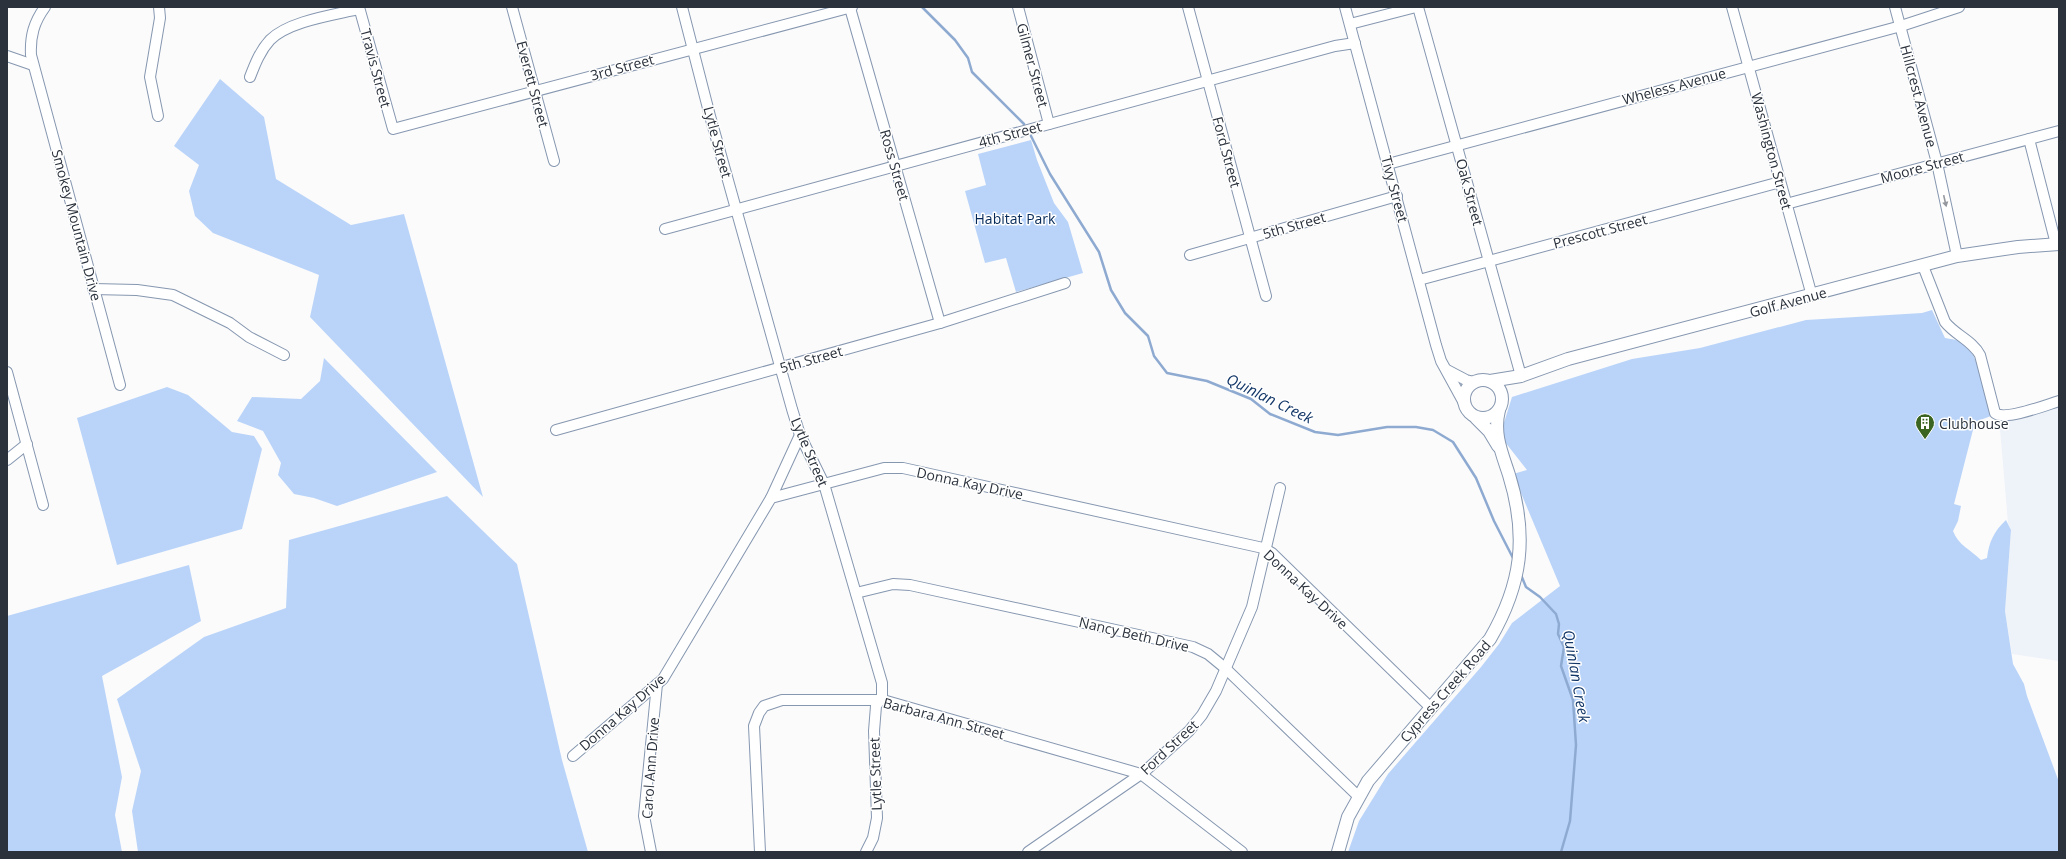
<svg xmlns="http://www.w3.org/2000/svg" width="2066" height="859" viewBox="0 0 2066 859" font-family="'Open Sans',sans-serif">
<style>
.built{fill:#eef2f9}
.green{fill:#bad4f9}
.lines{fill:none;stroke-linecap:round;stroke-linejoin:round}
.stream{stroke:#8eaad1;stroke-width:2.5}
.minor-casing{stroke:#8697b0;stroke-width:12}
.major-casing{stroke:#8697b0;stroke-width:14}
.minor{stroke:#fff;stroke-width:10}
.major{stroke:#fff;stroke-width:12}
.oneway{fill:#95989e}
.labels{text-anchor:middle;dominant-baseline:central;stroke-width:3;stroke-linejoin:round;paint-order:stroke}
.street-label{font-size:14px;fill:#2b323c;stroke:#fff}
.park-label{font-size:14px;fill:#042958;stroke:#fff}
.poi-label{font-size:14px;fill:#2b323c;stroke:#fff;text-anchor:start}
.water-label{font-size:15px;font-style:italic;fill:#123667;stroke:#fff}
</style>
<rect width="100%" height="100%" fill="#fbfbfb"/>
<polygon class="built" points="2059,405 2059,661 2012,654 2005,611 2011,531 2008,523 2000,429 2001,425 2015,417"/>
<g class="green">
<polygon points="220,79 264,117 276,179 351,225 404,214 483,497 310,317 319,275 213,233 195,216 189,191 199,165 174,146"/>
<polygon points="1031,140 1037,160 1054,203 1068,222 1083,273 1016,292 1006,258 985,263 965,191 986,185 978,154"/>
<path d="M1932,310L1945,338C1950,339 1956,339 1960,342C1981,353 1985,394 1991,416L1975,422L1954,504L1961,506L1958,521L1953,531C1958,545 1971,550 1981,560L1987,558C1989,542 1994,531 2006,520L2011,530L2005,611L2013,664L2024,684L2027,696L2059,782V852H1348L1359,821L1388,774L1481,667L1499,644L1512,623L1560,586L1513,474L1527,470L1505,442L1502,429L1512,397L1632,359L1700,348L1806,320L1922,313Z"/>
<polygon points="324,358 437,472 337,506 314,498 294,494 278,475 281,463 263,431 237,421 252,397 301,399 320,381"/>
<polygon points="167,387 188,395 232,432 254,436 262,449 242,529 117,565 77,418"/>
<polygon points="447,496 517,564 562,760 588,852 138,852 132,811 141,771 117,699 204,637 286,608 289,540"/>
<polygon points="189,565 201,621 102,676 122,777 115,815 122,852 7,852 7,616"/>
</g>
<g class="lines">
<g class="stream">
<polyline points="922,7 955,40 968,58 972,72 1024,124"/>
<polyline points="1031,136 1050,174 1099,252 1111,290 1125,313 1148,336 1154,356 1167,373 1207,381 1251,399 1270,414 1315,432 1338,435 1387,427 1416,427 1433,430 1453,442 1476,478 1494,521 1514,560"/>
<polyline points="1521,575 1526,587 1540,597 1556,614 1559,624 1558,634 1564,647 1561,666 1573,700 1576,745 1570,821 1561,852"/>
</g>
<g class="minor-casing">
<g id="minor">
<path d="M45,7C34,22 30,36 31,55L120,385"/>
<polyline points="359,7 393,129 852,7"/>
<polyline points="512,7 554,161"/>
<polyline points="682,7 710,116 792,409 800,435 824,484 882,683 882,697 876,706 874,731 877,818 873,838 866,852"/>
<polyline points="1018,7 1049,124"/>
<polyline points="1188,7 1266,296"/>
<polyline points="1345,7 1436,345 1441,361 1464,403"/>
<polyline points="1418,7 1521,376"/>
<polyline points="1732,7 1812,296"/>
<polyline points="1895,7 1937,163 1957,256"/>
<polyline points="850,8 940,323"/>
<polyline points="1350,24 1416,7"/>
<polyline points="7,56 33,65"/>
<path d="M250,77C255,64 260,51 270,40C289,21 334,15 359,9"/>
<polyline points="158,116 150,77 160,18 159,7"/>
<polyline points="2029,139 2056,244"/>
<polyline points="1388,164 1901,26 1959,7"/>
<polyline points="1786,204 2059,131"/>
<polyline points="665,229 1335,46 1355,43"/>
<polyline points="1190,255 1397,196"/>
<path d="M1923,266L1945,322C1955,335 1972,340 1980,355L1995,413C2005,421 2046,405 2059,401"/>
<polyline points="1419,280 1780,182"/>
<polyline points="93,289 137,290 173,295 230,323 249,337 284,355"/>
<polyline points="1447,370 1466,380 1474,382"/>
<polyline points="7,372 43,505"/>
<polyline points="556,430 940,323 1065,283"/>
<polyline points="7,460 27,444"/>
<polyline points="771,498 800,435"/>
<polyline points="856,593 893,584 910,585 1193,647 1208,654 1225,668 1359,797"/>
<polyline points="573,756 663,679 771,498 884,468 903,468 1263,548 1272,553 1431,708"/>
<polyline points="651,852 644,816 657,684"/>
<polyline points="760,852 754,726 759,713 764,706 782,700 883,700 1141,774 1242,852"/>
<polyline points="1028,852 1144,772 1189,731 1202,715 1216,691 1252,607 1280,488"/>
</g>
</g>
<g class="major-casing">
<g id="major">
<circle cx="1483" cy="399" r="19"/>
<polyline points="1490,381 1521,376 1568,359 1957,256 2018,247 2059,244"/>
<polyline points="1476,418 1489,431 1498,446"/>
<path d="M1338,852L1348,817L1368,781L1490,639C1522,584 1528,536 1509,475C1502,453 1493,434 1499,410"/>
</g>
</g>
<use href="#minor" class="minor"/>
<use href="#major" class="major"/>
</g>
<defs><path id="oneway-solid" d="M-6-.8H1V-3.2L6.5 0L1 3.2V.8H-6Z"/></defs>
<use class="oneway" href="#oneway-solid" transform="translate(1945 201) rotate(77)"/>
<defs>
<g id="building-pin" transform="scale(1)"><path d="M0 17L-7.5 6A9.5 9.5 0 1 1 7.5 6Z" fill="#3a6420" stroke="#fff"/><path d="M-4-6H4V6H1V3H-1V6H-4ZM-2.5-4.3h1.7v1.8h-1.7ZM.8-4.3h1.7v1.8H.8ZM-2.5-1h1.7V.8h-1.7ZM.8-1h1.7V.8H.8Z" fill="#fff"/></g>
</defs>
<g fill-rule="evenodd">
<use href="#building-pin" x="1925" y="423"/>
</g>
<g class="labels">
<g class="street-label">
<text transform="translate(1033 65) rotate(75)">Gilmer Street</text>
<text transform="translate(622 67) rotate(-15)">3rd Street</text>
<text transform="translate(376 68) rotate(75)">Travis Street</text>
<text transform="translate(533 84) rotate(75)">Everett Street</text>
<text transform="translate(1674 86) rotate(-15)">Wheless Avenue</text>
<text transform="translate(1919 96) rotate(75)">Hillcrest Avenue</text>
<text transform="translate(1010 134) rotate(-15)">4th Street</text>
<text transform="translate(718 142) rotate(75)">Lytle Street</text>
<text transform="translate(1772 151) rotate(75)">Washington Street</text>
<text transform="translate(1227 152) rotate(75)">Ford Street</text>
<text transform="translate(895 165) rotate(74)">Ross Street</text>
<text transform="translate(1922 167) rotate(-15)">Moore Street</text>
<text transform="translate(1395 189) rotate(75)">Tivy Street</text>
<text transform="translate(1470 192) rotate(75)">Oak Street</text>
<text transform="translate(77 225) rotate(75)">Smokey Mountain Drive</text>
<text transform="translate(1294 225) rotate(-16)">5th Street</text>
<text transform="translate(1600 231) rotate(-15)">Prescott Street</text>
<text transform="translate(1788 302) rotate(-15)">Golf Avenue</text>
<text transform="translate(811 359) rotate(-16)">5th Street</text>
<text transform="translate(810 452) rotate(67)">Lytle Street</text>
<text transform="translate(970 483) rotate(12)">Donna Kay Drive</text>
<text transform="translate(1306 589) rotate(43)">Donna Kay Drive</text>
<text transform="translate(1134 634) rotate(13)">Nancy Beth Drive</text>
<text transform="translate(1445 691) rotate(-49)">Cypress Creek Road</text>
<text transform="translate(622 712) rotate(-41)">Donna Kay Drive</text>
<text transform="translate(944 718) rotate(15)">Barbara Ann Street</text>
<text transform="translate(1169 747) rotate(-43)">Ford Street</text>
<text transform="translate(650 768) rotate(-86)">Carol Ann Drive</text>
<text transform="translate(875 774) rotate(-92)">Lytle Street</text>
</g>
<g class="park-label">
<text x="1015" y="218">Habitat Park</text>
</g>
<g class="poi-label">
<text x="1939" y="423">Clubhouse</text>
</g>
<g class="water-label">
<text transform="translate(1270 398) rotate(26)">Quinlan Creek</text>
<text transform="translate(1577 676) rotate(80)">Quinlan Creek</text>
</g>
</g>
<rect width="2066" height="859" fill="none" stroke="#2b323c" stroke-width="16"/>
</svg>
